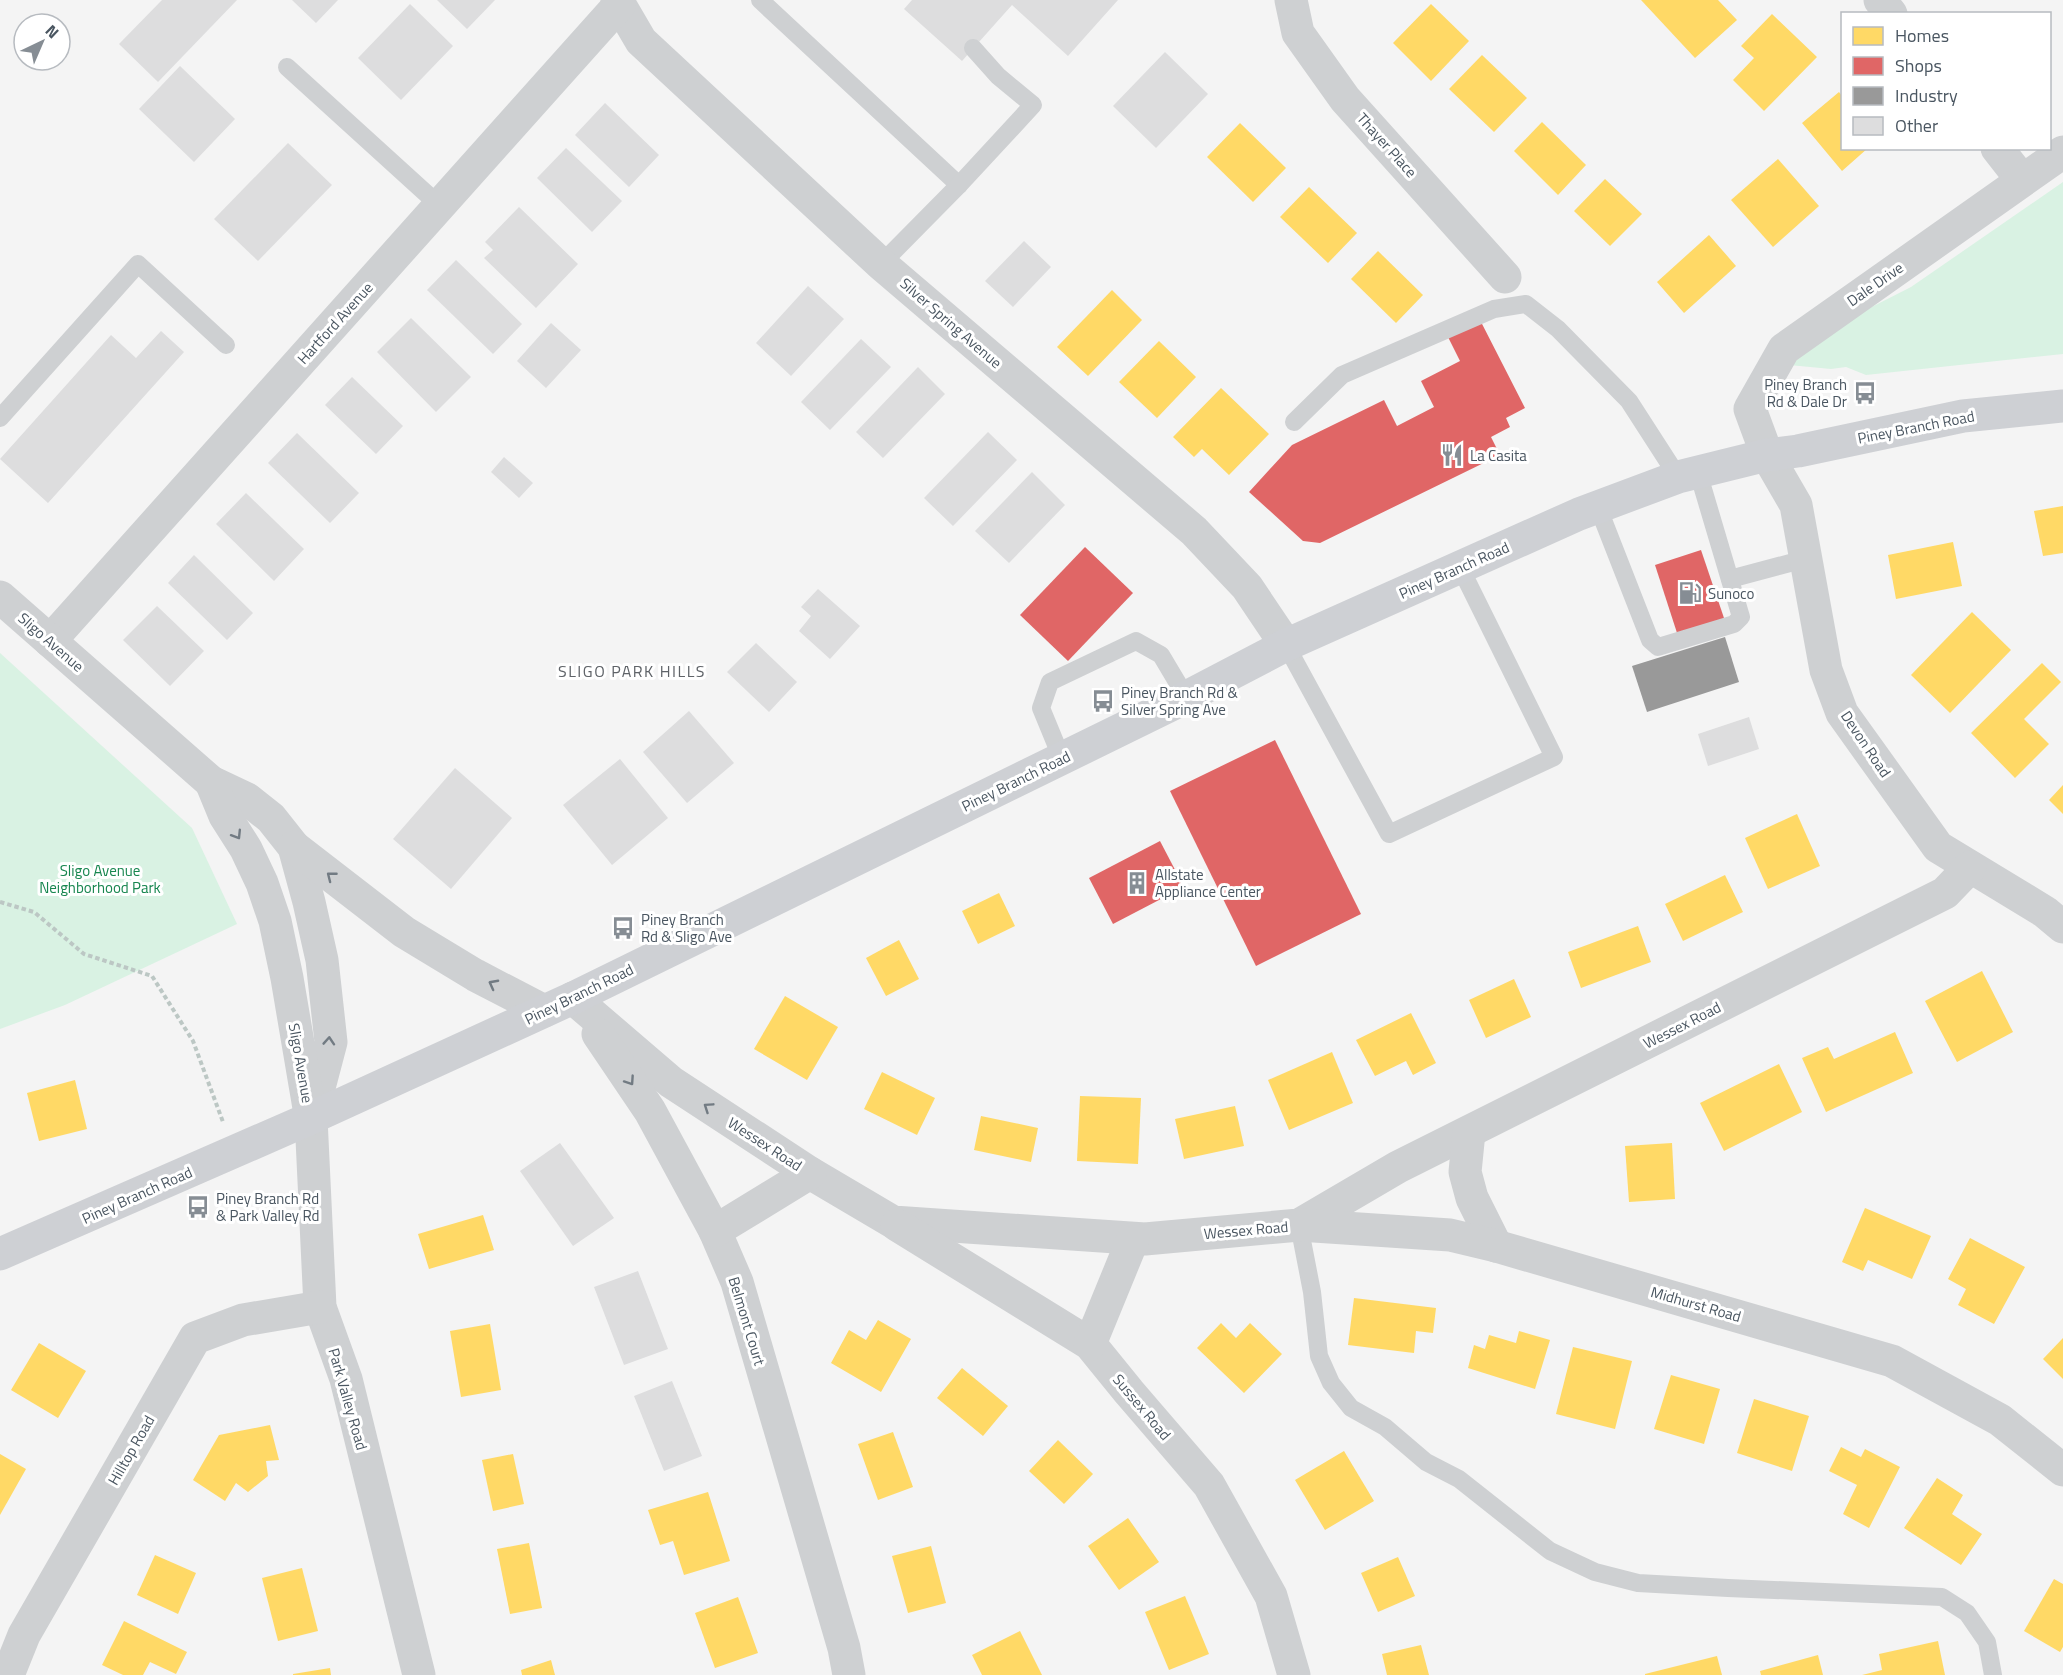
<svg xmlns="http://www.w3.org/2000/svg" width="2063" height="1675" viewBox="0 0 2063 1675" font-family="'Titillium Web',sans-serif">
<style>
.green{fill:#d9f2e3}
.homes{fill:#ffd966}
.shops{fill:#e06666}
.industry{fill:#999}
.building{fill:#ddddde}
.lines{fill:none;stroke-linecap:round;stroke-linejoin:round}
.path{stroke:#bcc7c4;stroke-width:4;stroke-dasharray:4.5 3;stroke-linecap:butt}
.service{stroke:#ced0d2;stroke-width:18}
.minor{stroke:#ced0d2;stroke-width:33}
.tertiary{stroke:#ced0d2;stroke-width:33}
.secondary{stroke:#ced0d4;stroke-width:33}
.oneway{stroke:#727b83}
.labels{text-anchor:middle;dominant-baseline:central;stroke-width:6;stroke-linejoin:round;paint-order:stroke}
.street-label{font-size:15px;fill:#4a5661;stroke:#fff}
.poi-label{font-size:15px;fill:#4a5661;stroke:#fff;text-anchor:start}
.park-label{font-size:15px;fill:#17864f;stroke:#fff}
.neighbourhood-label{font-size:16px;letter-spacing:1.5px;fill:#5f6368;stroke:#fff}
</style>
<rect width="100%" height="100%" fill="#f4f4f4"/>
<g class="green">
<polygon points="2063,182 2063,354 1866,375 1846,367 1831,369 1789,365 1791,348 1911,287"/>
<polygon points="0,653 192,828 237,924 65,1005 0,1029"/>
</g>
<g class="homes">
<polygon points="1641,0 1718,0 1737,20 1695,58"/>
<polygon points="1431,4 1469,41 1431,81 1393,43"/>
<polygon points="1772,14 1817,57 1764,111 1733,80 1754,58 1741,46"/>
<polygon points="1482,55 1527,98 1494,132 1449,89"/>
<polygon points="1839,92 1842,96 1842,148 1868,148 1842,171 1802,123"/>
<polygon points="1542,122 1586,165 1558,195 1514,151"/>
<polygon points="1240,123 1286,168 1253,202 1207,157"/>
<polygon points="1778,159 1819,206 1773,247 1731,200"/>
<polygon points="1605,179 1642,214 1610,246 1574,211"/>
<polygon points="1309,187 1357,233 1328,263 1280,217"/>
<polygon points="1709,235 1736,266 1684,313 1657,282"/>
<polygon points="1378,251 1423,295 1396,323 1351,279"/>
<polygon points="1112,290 1142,320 1088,376 1057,347"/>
<polygon points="1159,341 1196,377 1157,418 1119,382"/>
<polygon points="1221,388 1269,434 1229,475 1202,449 1194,457 1173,437"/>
<polygon points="2063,506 2063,553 2043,556 2034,511"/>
<polygon points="1953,542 1962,586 1896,599 1888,555"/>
<polygon points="1972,612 2011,650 1950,713 1911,675"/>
<polygon points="2042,663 2061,682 2024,719 2049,744 2015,778 1971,733"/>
<polygon points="2063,785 2063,814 2049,800"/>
<polygon points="1797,814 1820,866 1768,889 1745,838"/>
<polygon points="1725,875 1743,912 1683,941 1665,904"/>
<polygon points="999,893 1015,926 978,944 962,911"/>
<polygon points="1638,926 1651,962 1581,988 1568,952"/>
<polygon points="899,940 919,979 886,996 866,958"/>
<polygon points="1982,971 2013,1032 1957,1062 1925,1001"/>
<polygon points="1514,979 1531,1017 1486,1038 1469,1000"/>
<polygon points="785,996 838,1027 807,1080 754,1049"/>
<polygon points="1411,1013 1436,1063 1413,1075 1406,1061 1375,1076 1356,1040"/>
<polygon points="1895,1032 1913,1073 1826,1112 1802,1058 1828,1047 1834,1059"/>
<polygon points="1332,1052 1353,1103 1289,1130 1268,1080"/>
<polygon points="1779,1064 1802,1112 1724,1151 1700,1103"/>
<polygon points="882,1072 935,1098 917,1135 864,1109"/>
<polygon points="75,1080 87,1129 39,1141 27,1093"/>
<polygon points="1080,1096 1141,1098 1138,1164 1077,1161"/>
<polygon points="1235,1106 1244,1146 1184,1159 1175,1119"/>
<polygon points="981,1116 1038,1128 1031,1162 974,1150"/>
<polygon points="1672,1143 1675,1199 1629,1202 1625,1146"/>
<polygon points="1865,1208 1931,1236 1912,1279 1868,1260 1863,1271 1842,1262"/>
<polygon points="483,1215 494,1250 429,1269 418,1234"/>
<polygon points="1970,1238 2025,1267 1994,1324 1958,1305 1966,1289 1948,1279"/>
<polygon points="1354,1298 1436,1308 1433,1333 1416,1331 1414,1353 1348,1345"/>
<polygon points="878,1320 911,1339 881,1392 831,1363 849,1330 866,1340"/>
<polygon points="1221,1323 1236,1338 1250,1323 1282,1354 1244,1393 1197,1348"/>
<polygon points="490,1324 501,1390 461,1397 450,1331"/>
<polygon points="1519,1331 1550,1340 1535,1389 1468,1368 1474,1345 1485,1349 1489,1335 1516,1343"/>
<polygon points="2063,1338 2063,1379 2043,1359"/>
<polygon points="39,1343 86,1371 58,1418 11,1390"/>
<polygon points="1573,1347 1632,1361 1615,1429 1556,1414"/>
<polygon points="962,1368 1008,1406 983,1436 937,1398"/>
<polygon points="1671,1375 1720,1389 1704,1444 1654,1429"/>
<polygon points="1754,1399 1809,1416 1792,1471 1737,1453"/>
<polygon points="270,1425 279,1460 266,1461 268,1476 248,1492 236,1483 225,1501 193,1480 219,1435"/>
<polygon points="893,1432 913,1487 878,1500 858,1444"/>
<polygon points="1058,1440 1093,1474 1064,1504 1029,1471"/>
<polygon points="1841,1447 1861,1457 1865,1449 1900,1467 1869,1528 1843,1514 1857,1485 1829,1471"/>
<polygon points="1344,1451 1374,1501 1325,1530 1295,1480"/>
<polygon points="0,1454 26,1469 0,1515"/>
<polygon points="513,1454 524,1504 493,1511 482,1460"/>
<polygon points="1937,1478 1963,1495 1952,1514 1982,1534 1961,1565 1904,1528"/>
<polygon points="708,1492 730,1561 684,1575 673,1541 660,1545 648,1510"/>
<polygon points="1128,1518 1159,1562 1119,1590 1088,1546"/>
<polygon points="529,1543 542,1608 510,1614 497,1549"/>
<polygon points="931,1546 946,1603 908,1613 892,1556"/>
<polygon points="155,1555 196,1573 178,1614 137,1595"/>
<polygon points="1398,1557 1415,1596 1378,1612 1361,1573"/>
<polygon points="302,1568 318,1631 278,1641 262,1578"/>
<polygon points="2054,1579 2063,1584 2063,1647 2060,1652 2024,1631"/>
<polygon points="1185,1596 1209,1654 1169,1670 1145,1612"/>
<polygon points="738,1597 758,1653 715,1668 695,1613"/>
<polygon points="124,1621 187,1652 176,1674 150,1662 143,1675 123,1675 102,1665"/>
<polygon points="1020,1631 1042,1675 982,1675 972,1655"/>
<polygon points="1938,1641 1945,1675 1862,1675 1882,1670 1879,1654"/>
<polygon points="1421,1645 1429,1675 1387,1675 1382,1654"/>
<polygon points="1818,1655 1823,1675 1761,1675 1760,1671"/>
<polygon points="1717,1656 1722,1675 1645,1675 1645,1674"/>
<polygon points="551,1660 555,1675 522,1675 521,1670"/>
<polygon points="330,1668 331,1675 293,1675 293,1674"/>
</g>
<g class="shops">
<polygon points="1479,318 1525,408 1506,418 1510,427 1491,437 1500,455 1320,543 1303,541 1249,492 1292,445 1384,400 1397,426 1434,407 1421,381 1460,361 1447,335"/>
<polygon points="1085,547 1133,593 1068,661 1020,615"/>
<polygon points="1701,550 1725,621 1678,636 1655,565"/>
<polygon points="1275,740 1361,914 1256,966 1170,791"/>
<polygon points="1160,841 1184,887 1113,924 1089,878"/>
</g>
<polygon class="industry" points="1725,637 1739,682 1647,712 1632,666"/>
<g class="building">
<polygon points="162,0 237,0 158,82 119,44"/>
<polygon points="292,0 338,0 316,23"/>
<polygon points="437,0 495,0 467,29"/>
<polygon points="912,0 1118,0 1068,56 1012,5 962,61 904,9"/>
<polygon points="410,4 453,46 401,100 358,58"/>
<polygon points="1165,52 1208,94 1156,148 1113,106"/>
<polygon points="180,66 235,119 194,162 139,109"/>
<polygon points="605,103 659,155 629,187 575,135"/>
<polygon points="288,143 332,185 258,261 214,219"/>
<polygon points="566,148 622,201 592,232 537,178"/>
<polygon points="519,207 578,264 536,308 484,258 493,250 485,242"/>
<polygon points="1024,241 1051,267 1013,307 985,281"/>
<polygon points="456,260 522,324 493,354 427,290"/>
<polygon points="808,286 844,319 791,376 756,343"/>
<polygon points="411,318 471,377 436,412 377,352"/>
<polygon points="551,323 581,350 546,388 517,361"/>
<polygon points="161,331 184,352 48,503 0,459 111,335 136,358"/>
<polygon points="861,339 891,367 830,430 801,402"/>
<polygon points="918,367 945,394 883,458 856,432"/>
<polygon points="352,377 403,426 376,454 325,405"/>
<polygon points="988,432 1017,460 953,526 924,498"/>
<polygon points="297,433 359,493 330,523 268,463"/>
<polygon points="504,457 533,483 519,498 491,472"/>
<polygon points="1032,472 1065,505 1009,563 975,531"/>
<polygon points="246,493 304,549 274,581 216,524"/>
<polygon points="194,555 253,613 227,640 168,583"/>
<polygon points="818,589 860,626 830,659 799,631 811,616 801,607"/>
<polygon points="157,606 204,651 170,686 123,640"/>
<polygon points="756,643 797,682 769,712 727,672"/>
<polygon points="689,711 734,763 687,803 643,752"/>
<polygon points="1749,717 1759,749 1708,766 1698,734"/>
<polygon points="620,759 668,818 612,865 563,805"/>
<polygon points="455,768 512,818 451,889 393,839"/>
<polygon points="560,1143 614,1218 573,1246 520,1171"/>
<polygon points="638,1271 668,1349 624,1365 594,1287"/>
<polygon points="672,1381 702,1456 664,1471 634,1396"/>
</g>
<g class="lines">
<polyline class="path" points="0,902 34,912 84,954 152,976 193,1041 223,1122"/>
<g class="service">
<polyline points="760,0 959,185"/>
<polyline points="287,67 440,206"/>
<polyline points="881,264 959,185 1033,105 998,76 973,48"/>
<polyline points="0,418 138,264 226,345"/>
<polyline points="1294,422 1342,375 1494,309 1526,304 1558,329 1629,401 1678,477"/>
<polyline points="1598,507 1650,640 1658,647 1734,624 1741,617 1698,472"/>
<polyline points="1730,579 1805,559"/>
<polyline points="1286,645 1389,834 1554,757 1460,567"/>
<polyline points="1062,759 1041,708 1050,682 1136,641 1161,655 1186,697"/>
<polyline points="1299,1225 1312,1292 1319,1356 1331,1383 1351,1408 1385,1427 1426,1462 1459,1479 1550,1551 1595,1572 1638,1583 1728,1588 1942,1597 1967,1613 1987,1642 1993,1675"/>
</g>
<g class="minor">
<polyline points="617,0 641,41 881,264 1194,531 1247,587 1286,645"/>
<polyline points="1291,0 1298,33 1345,99 1505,277"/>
<polyline points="1880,0 1891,14"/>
<polyline points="1997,148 2022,180"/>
<polyline points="1767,455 1796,505 1826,670 1842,713 1938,847 2045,912 2063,927"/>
<polyline points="50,641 619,5"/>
<polyline points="573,998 671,1082 810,1173 893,1222 1145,1239 1299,1225 1398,1167 1945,893 1970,867"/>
<polyline points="598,1034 650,1111 715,1231 737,1282 844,1648 849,1675"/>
<polyline points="311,1118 320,1307 346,1379 419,1675"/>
<polyline points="1469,1132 1465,1172 1472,1198 1496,1246"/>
<polyline points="897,1225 1090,1344 1129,1392 1209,1485 1271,1596 1294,1675"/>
<polyline points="1299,1225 1450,1235 1496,1246 1892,1361 2000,1420 2063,1470"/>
<polyline points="715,1231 810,1173"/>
<polyline points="1090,1344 1133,1239"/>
<polyline points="8,1675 24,1635 195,1338 243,1320 320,1307"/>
</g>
<g class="tertiary">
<polyline points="1767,455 1750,409 1784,349 2063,152"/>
<polyline points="0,597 211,782 247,799 271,818 294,847 309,902 322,960 331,1042 311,1118"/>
<polyline points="211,782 225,816 246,849 262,883 275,921 287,978 309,1108"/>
<polyline points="294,847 404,932 475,975 544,1011"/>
</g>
<polyline class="secondary" points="0,1254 311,1118 573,998 1175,703 1286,645 1579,514 1678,477 1767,455 1798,451 1963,416 2063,406"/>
</g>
<defs><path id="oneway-chevron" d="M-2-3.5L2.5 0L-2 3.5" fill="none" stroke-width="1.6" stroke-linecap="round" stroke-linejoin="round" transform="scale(1.5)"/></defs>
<g class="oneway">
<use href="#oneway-chevron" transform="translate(237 835) rotate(58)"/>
<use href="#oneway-chevron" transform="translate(331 876) rotate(-142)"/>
<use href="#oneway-chevron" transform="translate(493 984) rotate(-152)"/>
<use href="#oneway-chevron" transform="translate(329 1041) rotate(-86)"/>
<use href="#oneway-chevron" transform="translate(630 1081) rotate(56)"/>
<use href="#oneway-chevron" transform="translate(708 1107) rotate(-146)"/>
</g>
<defs>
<g id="bus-bare" transform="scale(1.8)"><path d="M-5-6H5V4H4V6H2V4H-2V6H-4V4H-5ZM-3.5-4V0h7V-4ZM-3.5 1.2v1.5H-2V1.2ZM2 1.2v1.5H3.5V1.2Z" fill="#868d94" stroke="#fff" stroke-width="2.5" paint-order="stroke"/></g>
<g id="restaurant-bare" transform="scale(1.8)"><path d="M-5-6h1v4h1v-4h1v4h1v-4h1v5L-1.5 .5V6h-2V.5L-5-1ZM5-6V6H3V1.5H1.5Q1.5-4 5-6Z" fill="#868d94" stroke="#fff" stroke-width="2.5" paint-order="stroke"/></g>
<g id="fuel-bare" transform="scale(1.8)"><path d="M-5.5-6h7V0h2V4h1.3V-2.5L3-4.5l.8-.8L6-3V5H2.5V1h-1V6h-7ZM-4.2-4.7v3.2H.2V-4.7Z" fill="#868d94" stroke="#fff" stroke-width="2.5" paint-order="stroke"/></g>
<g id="building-bare" transform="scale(1.8)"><path d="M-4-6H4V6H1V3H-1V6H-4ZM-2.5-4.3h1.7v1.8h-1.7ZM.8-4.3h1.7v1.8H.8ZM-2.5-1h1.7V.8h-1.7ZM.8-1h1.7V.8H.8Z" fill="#868d94" stroke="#fff" stroke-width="2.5" paint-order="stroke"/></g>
</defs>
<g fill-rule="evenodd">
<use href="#bus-bare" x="1865" y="393"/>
<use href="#restaurant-bare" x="1452" y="455"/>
<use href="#fuel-bare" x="1690" y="593"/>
<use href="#bus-bare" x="1103" y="701"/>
<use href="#building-bare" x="1137" y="883"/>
<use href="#bus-bare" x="623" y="928"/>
<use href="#bus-bare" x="198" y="1207"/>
</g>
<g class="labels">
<g class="street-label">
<text transform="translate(1387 145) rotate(48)">Thayer Place</text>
<text transform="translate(1875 284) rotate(-35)">Dale Drive</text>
<text transform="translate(335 323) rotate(-48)">Hartford Avenue</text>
<text transform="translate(951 323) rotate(41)">Silver Spring Avenue</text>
<text transform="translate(1916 427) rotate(-11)">Piney Branch Road</text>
<text transform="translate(1454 570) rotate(-24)">Piney Branch Road</text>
<text transform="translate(51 642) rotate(41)">Sligo Avenue</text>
<text transform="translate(1866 744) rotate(56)">Devon Road</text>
<text transform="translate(1016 781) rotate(-26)">Piney Branch Road</text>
<text transform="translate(579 994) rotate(-26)">Piney Branch Road</text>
<text transform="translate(1682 1025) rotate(-27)">Wessex Road</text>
<text transform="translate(301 1063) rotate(80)">Sligo Avenue</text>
<text transform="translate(765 1144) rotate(33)">Wessex Road</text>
<text transform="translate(137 1195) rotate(-24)">Piney Branch Road</text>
<text transform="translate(1246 1230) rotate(-5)">Wessex Road</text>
<text transform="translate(1696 1304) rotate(16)">Midhurst Road</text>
<text transform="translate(747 1321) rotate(73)">Belmont Court</text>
<text transform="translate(348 1399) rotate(74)">Park Valley Road</text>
<text transform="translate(1142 1407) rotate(50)">Sussex Road</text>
<text transform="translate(131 1450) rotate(-60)">Hilltop Road</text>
</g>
<g class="poi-label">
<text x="1847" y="384" text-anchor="end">Piney Branch<tspan x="1847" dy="17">Rd &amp; Dale Dr</tspan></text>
<text x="1470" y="455">La Casita</text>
<text x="1708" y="593">Sunoco</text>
<text x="1121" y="692">Piney Branch Rd &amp;<tspan x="1121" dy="17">Silver Spring Ave</tspan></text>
<text x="1155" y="874">Allstate<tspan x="1155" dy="17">Appliance Center</tspan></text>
<text x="641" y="919">Piney Branch<tspan x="641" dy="17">Rd &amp; Sligo Ave</tspan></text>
<text x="216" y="1198">Piney Branch Rd<tspan x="216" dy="17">&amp; Park Valley Rd</tspan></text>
</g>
<g class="park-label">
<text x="100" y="870">Sligo Avenue<tspan x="100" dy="17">Neighborhood Park</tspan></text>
</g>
<g class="neighbourhood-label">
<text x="632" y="671">SLIGO PARK HILLS</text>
</g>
</g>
<rect x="1841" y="12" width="210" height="138" fill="#ffffff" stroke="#b7bbc0" stroke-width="1.5"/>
<rect x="1853" y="27" width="30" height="18" fill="#ffd966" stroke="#b7bbc0" stroke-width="1.5"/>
<text x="1895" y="42" font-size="18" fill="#4a5661">Homes</text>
<rect x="1853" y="57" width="30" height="18" fill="#e06666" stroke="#b7bbc0" stroke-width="1.5"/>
<text x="1895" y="72" font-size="18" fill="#4a5661">Shops</text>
<rect x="1853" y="87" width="30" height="18" fill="#999999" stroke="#b7bbc0" stroke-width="1.5"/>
<text x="1895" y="102" font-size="18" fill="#4a5661">Industry</text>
<rect x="1853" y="117" width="30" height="18" fill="#ddddde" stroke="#b7bbc0" stroke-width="1.5"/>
<text x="1895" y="132" font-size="18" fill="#4a5661">Other</text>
<g transform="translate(42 42) rotate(44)"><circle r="28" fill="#ffffff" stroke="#b7bbc0" stroke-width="1.5"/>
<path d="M0-4.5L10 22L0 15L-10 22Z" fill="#868d94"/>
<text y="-9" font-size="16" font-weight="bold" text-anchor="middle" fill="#4a5661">N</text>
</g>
</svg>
